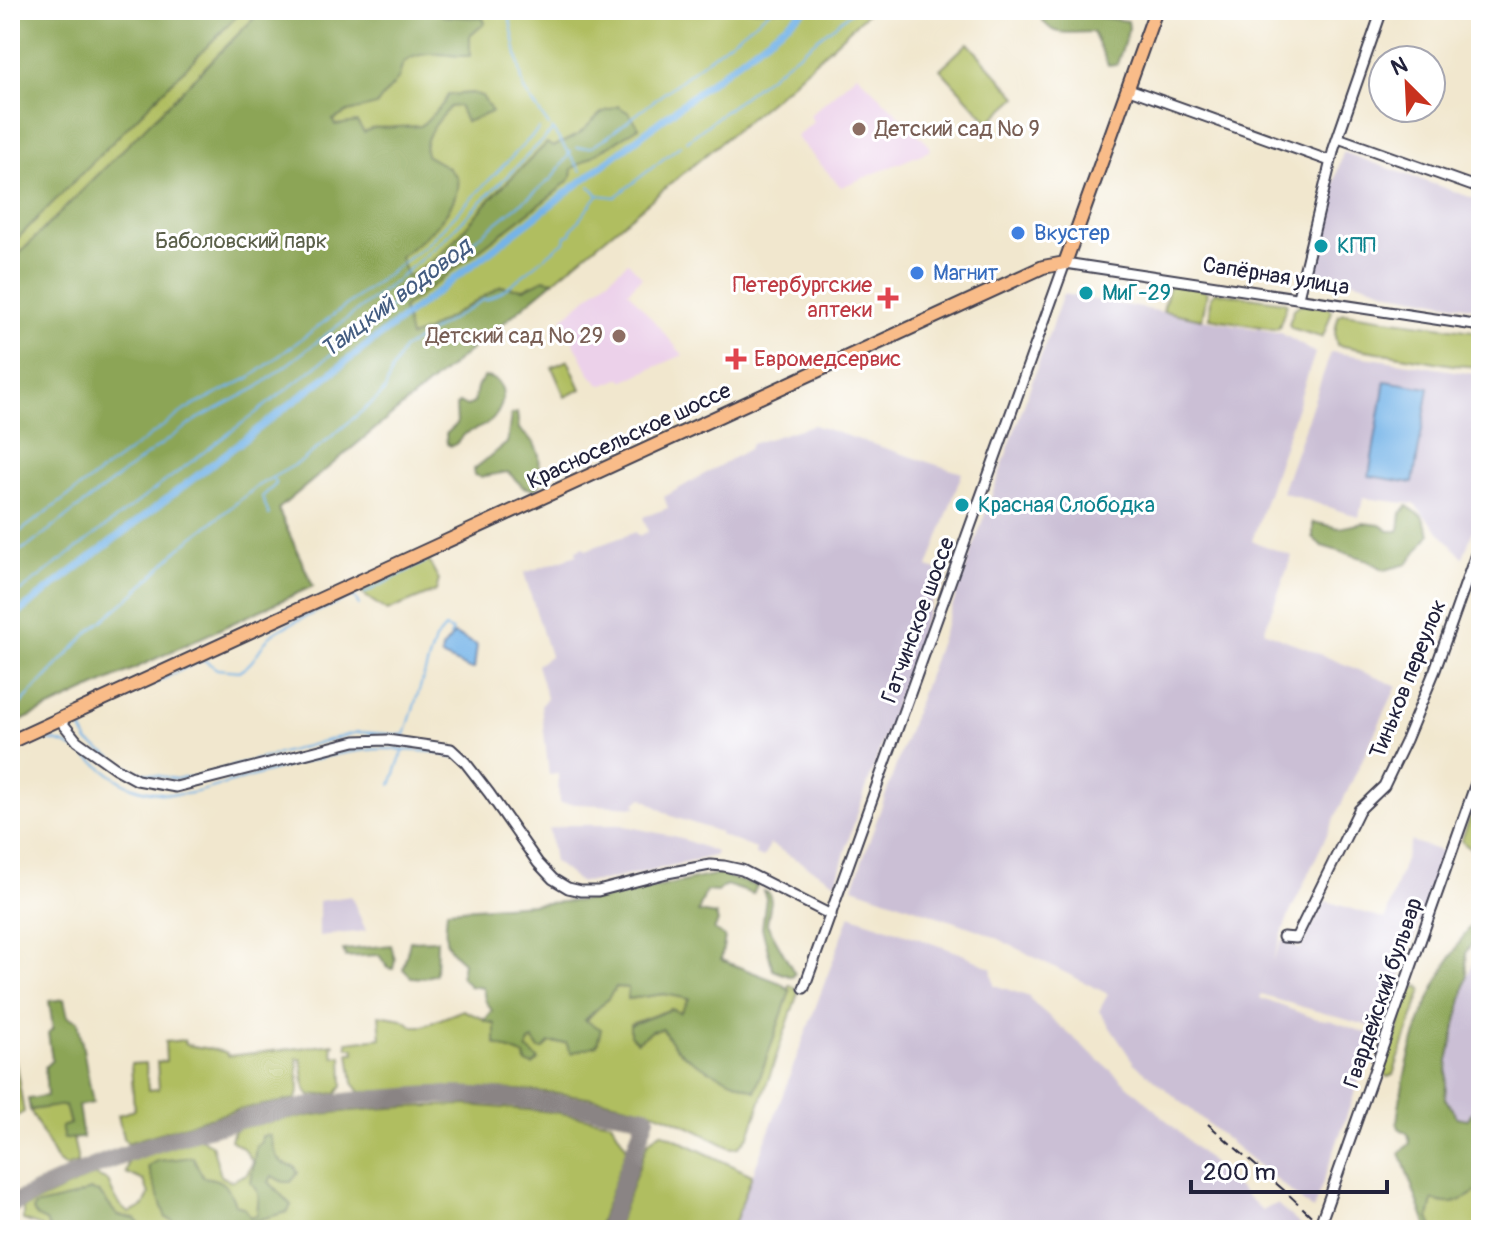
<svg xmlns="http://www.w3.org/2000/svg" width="1491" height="1240" viewBox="0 0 1491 1240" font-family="Pangolin,sans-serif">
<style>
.built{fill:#ecd1ea}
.industrial{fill:#cbbfd5}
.green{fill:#b0be61;stroke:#69704e;stroke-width:2}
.forest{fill:#8ca557;stroke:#576449;stroke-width:2}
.water{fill:#74b4e8;stroke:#4b6b92;stroke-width:2}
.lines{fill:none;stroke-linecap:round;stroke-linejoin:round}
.stream{stroke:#74b4e8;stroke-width:2}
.canal{stroke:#74b4e8;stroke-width:7}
.taxiway{stroke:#8a8484;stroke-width:18}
.minor-casing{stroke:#414051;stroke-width:13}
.major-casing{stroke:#414051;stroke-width:16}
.minor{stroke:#fff;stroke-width:9}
.major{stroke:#f9bc89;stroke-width:12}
.rail{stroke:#22223b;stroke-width:2;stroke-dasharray:12 6;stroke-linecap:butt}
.education-dot{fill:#8d6e63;stroke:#fff;stroke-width:3}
.shop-dot{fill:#3f7fe0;stroke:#fff;stroke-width:3}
.culture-dot{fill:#0f9aa8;stroke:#fff;stroke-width:3}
.health-dot{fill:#e0444e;stroke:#fff;stroke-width:3}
.labels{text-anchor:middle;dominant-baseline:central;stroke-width:6;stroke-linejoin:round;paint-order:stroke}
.education-label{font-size:22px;fill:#785e54;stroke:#fff;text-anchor:start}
.shop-label{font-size:22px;fill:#366cbe;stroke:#fff;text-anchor:start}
.park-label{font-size:22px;fill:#5b604a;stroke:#fff}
.culture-label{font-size:22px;fill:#0d838f;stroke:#fff;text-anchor:start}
.street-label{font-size:22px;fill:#22223b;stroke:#fff}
.health-label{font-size:22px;fill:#be3a42;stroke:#fff;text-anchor:end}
.water-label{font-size:24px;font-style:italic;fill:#435c80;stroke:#fff}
</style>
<rect width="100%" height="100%" fill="#fff"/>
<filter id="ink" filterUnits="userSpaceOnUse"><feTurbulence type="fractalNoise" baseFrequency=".0125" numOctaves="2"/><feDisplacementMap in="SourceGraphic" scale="16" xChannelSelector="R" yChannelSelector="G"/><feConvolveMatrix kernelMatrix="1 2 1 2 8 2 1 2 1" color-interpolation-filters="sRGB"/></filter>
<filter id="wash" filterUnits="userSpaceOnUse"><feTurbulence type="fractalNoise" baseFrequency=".006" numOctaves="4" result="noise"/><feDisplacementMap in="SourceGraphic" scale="32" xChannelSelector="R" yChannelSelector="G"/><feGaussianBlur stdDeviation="1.8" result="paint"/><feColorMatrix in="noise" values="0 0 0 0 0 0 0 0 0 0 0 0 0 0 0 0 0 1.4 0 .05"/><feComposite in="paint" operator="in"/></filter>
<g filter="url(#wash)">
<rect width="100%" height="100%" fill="#f1e7ce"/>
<g class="built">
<polygon points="857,74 930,146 929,151 841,187 796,137 813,122 810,115"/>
<polygon points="628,262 642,277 628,291 683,355 623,381 621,378 604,385 599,384 590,374 562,319"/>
</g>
<g class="industrial">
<polygon points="1343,152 1481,201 1481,309 1397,294 1343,277 1340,284 1307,279"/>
<polygon points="1063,294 1281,333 1315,353 1252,541 1292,556 1264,631 1397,686 1288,917 1272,963 1282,940 1300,949 1326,901 1385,919 1411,841 1444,852 1383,1030 1261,995 1260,998 1314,1018 1332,1021 1375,1036 1313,1210 1134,1063 1099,1011 1108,994 984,932 853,887"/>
<polygon points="1331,352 1481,375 1481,509 1463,558 1414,504 1363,498 1359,517 1282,492"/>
<polygon points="813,425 962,473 928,567 948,574 941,592 935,591 851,832 836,883 770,844 763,858 755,855 756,849 720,835 720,832 671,816 643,798 635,802 637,807 559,803 558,774 549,775 541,705 547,698 537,665 550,656 524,573 577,555 576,550 584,547 586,550 636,532 638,536 648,532 643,517 668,508 664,497 749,449 751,444"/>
<polygon points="569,825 620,825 677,837 716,852 714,856 603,881 579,882 554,862 549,829"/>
<polygon points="351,896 366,931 319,936 319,901"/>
<polygon points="850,915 960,953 991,968 994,985 1030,997 1029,999 1147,1102 1262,1210 1277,1204 1306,1230 732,1230"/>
<polygon points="1481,944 1481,1107 1475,1107 1468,1119 1457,1117 1445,1098 1448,1061 1467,977"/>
</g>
<g class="green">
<polygon points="10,10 871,10 785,89 278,509 313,586 10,726"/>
<polygon points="968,43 1017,97 989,122 940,69"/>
<polygon points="1170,284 1204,290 1207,293 1202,319 1163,311"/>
<polygon points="1215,292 1284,302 1287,304 1279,327 1274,329 1210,318 1211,297"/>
<polygon points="1300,304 1328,307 1332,311 1324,334 1321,337 1291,328 1289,324 1294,309"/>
<path d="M1343,313L1481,332V367L1453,365L1337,345C1333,334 1336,326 1339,315Z"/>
<polygon points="568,360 581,389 565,397 552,367"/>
<polygon points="427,558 439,580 436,591 387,611 361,593 363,588"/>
<polygon points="1481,790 1481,857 1461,841"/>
<path d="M789,985L794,987L798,993L749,1136L739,1147L731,1148C706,1136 680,1120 653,1112C559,1083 457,1088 360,1092L353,1083L349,1053H355L354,1048H348L347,1042L381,1038L379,1015L402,1019L413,1026H423L463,1010L495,1024L496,1044L525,1056L529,1042L533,1040L539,1049H544L548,1043H567L616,987L628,988V999L664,994L690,999L680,1013L671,1009L630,1024L638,1042L652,1031L663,1029L755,1091L790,991L787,989Z"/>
<polygon points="1419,986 1422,990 1393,1075 1388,1077 1383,1073 1412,988"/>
<path d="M184,1040L185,1044C200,1049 213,1047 227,1053L228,1056L335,1044L332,1046L334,1057L342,1056L343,1085L337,1093L310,1096L305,1088L301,1059H297L299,1088L296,1099L236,1110L127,1143L123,1138L118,1115L134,1110L131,1064L146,1063L148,1090L159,1089L157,1062L166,1061L165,1042Z"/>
<polygon points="15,1060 24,1112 10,1120 10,1061"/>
<polygon points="65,1104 77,1156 77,1163 65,1167 56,1160 30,1110"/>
<path d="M467,1105L554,1112L611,1122L627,1148L597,1230H44L41,1226L23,1220V1208L94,1175L108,1181C113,1193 117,1207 130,1213L144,1206L149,1194L144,1181L126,1173L128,1161L185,1141L200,1138L212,1145L221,1176L231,1181L247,1174L253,1162L244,1149L231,1140L234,1130L238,1128C313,1112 390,1106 467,1105Z"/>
<polygon points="661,1132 752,1175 732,1230 616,1230 648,1142"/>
<polygon points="1481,1189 1481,1230 1434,1230 1429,1218 1433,1200 1460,1201"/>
</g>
<g class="forest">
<polygon points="10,10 243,10 10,246"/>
<path d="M262,10H438L443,16L483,18L485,23L470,36V56C452,57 421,48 405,62C400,66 401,74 398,79C391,89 383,95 377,105L348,112L333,120L335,125L357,122L364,132L373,128L421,126L443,104L448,95L472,93L482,96L492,112L466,122L459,106L450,107C439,121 422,136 426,155L447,167L457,177C462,209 423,239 400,257L407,277C449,255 466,224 498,191C514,175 531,159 547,143L553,147L579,134L601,113L618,106L629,113L639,127L572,169L571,178L557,191L403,308L410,337L426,331L501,286L524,289L544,279L554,281L278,509L313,586L10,726V263Z"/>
<path d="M1037,10H1084L1090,16L1128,21L1129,28L1117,64L1108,65L1093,32C1068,32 1049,40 1037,10Z"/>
<path d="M484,377C509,379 506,404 493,419C487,427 473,429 465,434C459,439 459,444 451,446L447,444L446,434L457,424L456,406L459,403L467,406L474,403L477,387Z"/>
<polygon points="517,413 519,429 534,443 539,455 541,483 535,490 523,487 508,472 480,477 474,475 473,470 507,443 511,415"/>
<polygon points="1407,506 1422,516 1430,534 1407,564 1385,570 1362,558 1322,546 1313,538 1313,522 1339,528 1363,523 1380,525 1389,531 1399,531 1401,513"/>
<path d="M718,874L757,886L753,894L726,885L717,892L706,891L698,912L716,915L718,922L714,930L725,937L721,960L781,983L790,991L755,1091C724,1076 678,1063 663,1029L651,1031L637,1042L630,1035V1025L672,1009L680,1013L689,999L664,994L628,999V988L616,987L606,1001L585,1020L601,1029L597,1045L571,1053L566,1043H549L544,1049H539L533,1040L529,1042L527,1049L539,1060L533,1065L526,1063L525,1056L495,1044V1024L484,1021L492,1011L485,1000L483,988L469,986L461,976L463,962C441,944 445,937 447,910L604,899Z"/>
<polygon points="763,891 769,893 771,901 767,924 795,974 792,977 773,970 762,928 766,898"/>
<path d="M1481,911V931L1466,952L1467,977L1448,1061L1445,1098L1457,1117L1468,1119L1475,1107H1481V1189C1462,1200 1454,1208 1433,1200L1429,1218L1434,1230H1428L1400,1153L1410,1143L1408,1134L1399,1128L1397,1122C1407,1040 1432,978 1481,911Z"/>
<polygon points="437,940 436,974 424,978 411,977 403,969 410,941"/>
<polygon points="391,945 395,960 393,969 388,968 379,955 346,957 343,950"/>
<polygon points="64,999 68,1017 78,1021 93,1103 78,1106 83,1138 64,1139 61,1127 70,1124 65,1105 30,1110 28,1099 47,1096 45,1067 52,1060 48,1033 53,1028 49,1001"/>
<path d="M270,1135C275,1152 276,1164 295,1167L298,1173L291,1182H283L272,1176L269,1182L291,1205L288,1212L246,1223L245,1230H174L176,1226L172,1220L166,1218L148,1167L157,1161L193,1157L203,1177C224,1179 228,1186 235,1204L245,1208L250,1217L257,1215C257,1201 263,1194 251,1183L256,1145L261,1143L262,1136Z"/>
<polygon points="90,1190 99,1192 117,1215 135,1219 145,1230 50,1230 46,1221 37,1217 33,1211 34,1206 73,1197"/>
</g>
<g class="water">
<polygon points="1385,381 1429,388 1413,483 1369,476"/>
<polygon points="454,634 477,645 474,669 469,669 441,656 442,649"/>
</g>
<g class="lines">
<g class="stream">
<polyline points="508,10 524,90 549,126"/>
<polyline points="552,129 581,171"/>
<polyline points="687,141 854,10"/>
<polyline points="577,148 592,147 606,138 771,10"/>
<polyline points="590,186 598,195 615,197 681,145"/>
<polyline points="262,497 276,484 272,478"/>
<polyline points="263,499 269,515"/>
<polyline points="10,539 185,410 251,377 425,246 539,129"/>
<polyline points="10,556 30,545 152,451 196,420 258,387 392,284 442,241 553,130"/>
<polyline points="365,593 427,561"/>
<polyline points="10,599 295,383 539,189 552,178 571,152"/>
<path d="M359,605L355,598L349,597C325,610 297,618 274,633C259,644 257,662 240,671L217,669L204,660L193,664L88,716L80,727L88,742L134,771L175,779L194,777L358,732L405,735L435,640L445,628L453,631L450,636"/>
<path d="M10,715L89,632L135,593L181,547L259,485L302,461L378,398L385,390L392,370L403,349L483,300C498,300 548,253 565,241L566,236L571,234L572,229L598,195"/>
<path d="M34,742C68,732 96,768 124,783C139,791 155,793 171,794C189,796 207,789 225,784C277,771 350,743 403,750"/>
<polyline points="391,785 403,750 435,752 454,758"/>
<polyline points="729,872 746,877"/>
<polyline points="555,887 571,898 594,895"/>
<polyline points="604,894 699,872"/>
</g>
<polyline class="canal" points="10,619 805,10"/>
<path class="taxiway" d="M10,1205C130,1144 258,1105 393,1098C411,1097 429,1094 447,1095C515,1096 581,1105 646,1117L607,1230"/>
</g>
</g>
<g filter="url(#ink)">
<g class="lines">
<g class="minor-casing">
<g id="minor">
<polyline points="1129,89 1330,161"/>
<polyline points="1338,138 1481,189"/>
<polyline points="1298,297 1334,148 1382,10"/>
<polyline points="60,720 77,741 115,768 137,780 176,787 355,741 387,740 451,749 465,762 489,793 538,863 553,879 568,888 581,891 598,891 667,873 710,865 724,866 742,870 831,915"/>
<polyline points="1283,937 1296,938 1359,810 1384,786 1406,740 1435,670 1481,540"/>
<polyline points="804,988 1065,263 1481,326"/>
<polyline points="1318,1230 1481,769"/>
</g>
</g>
<g class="major-casing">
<polyline id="major" points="10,742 1043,267 1065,263 1156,10"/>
</g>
<use href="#minor" class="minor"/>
<use href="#major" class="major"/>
<polyline class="rail" points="1208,1124 1286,1192 1326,1230"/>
</g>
</g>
<g class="education-dot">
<circle cx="859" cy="129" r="8"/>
<circle cx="619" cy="336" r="8"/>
</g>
<g class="shop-dot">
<circle cx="1018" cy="233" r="8"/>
<circle cx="917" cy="273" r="8"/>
</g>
<g class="culture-dot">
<circle cx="1321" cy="246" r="8"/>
<circle cx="1086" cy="293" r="8"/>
<circle cx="962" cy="505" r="8"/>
</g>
<g class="health-dot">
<path d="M884 286h8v8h8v8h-8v8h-8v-8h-8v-8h8z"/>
<path d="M732 347h8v8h8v8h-8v8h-8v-8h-8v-8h8z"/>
</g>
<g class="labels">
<g class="education-label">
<text x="875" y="129">Детский сад № 9</text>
<text x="603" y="336" text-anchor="end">Детский сад № 29</text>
</g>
<g class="shop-label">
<text x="1034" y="233">Вкустер</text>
<text x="933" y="273">Магнит</text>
</g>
<g class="park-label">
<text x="241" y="241">Баболовский парк</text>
</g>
<g class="culture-label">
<text x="1337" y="246">КПП</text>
<text x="1102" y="293">МиГ-29</text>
<text x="978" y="505">Красная Слободка</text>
</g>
<g class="street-label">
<text transform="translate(1276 276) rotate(9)">Сапёрная улица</text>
<text transform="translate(629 436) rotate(-25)">Красносельское шоссе</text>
<text transform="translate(918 620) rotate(-70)">Гатчинское шоссе</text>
<text transform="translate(1408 679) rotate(-68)">Тиньков переулок</text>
<text transform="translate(1383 993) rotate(-71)">Гвардейский бульвар</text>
</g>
<g class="health-label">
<text x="872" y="285">Петербургские<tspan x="872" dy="25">аптеки</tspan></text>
<text x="754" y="359" text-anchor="start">Евромедсервис</text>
</g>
<g class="water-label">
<text transform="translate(396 298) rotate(-37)">Таицкий водовод</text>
</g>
</g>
<rect width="1491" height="1240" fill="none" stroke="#fff" stroke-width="40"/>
<g transform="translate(1407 84) rotate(336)"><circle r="38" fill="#ffffff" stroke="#a7a7b1" stroke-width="2"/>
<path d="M0-6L14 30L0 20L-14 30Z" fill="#c8321e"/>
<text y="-12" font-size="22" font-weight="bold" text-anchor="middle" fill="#22223b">N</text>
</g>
<path d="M1191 1180v12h196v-12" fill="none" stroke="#22223b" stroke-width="4"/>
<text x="1203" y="1180" font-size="24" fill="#22223b" stroke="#ffffff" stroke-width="6" paint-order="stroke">200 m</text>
</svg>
